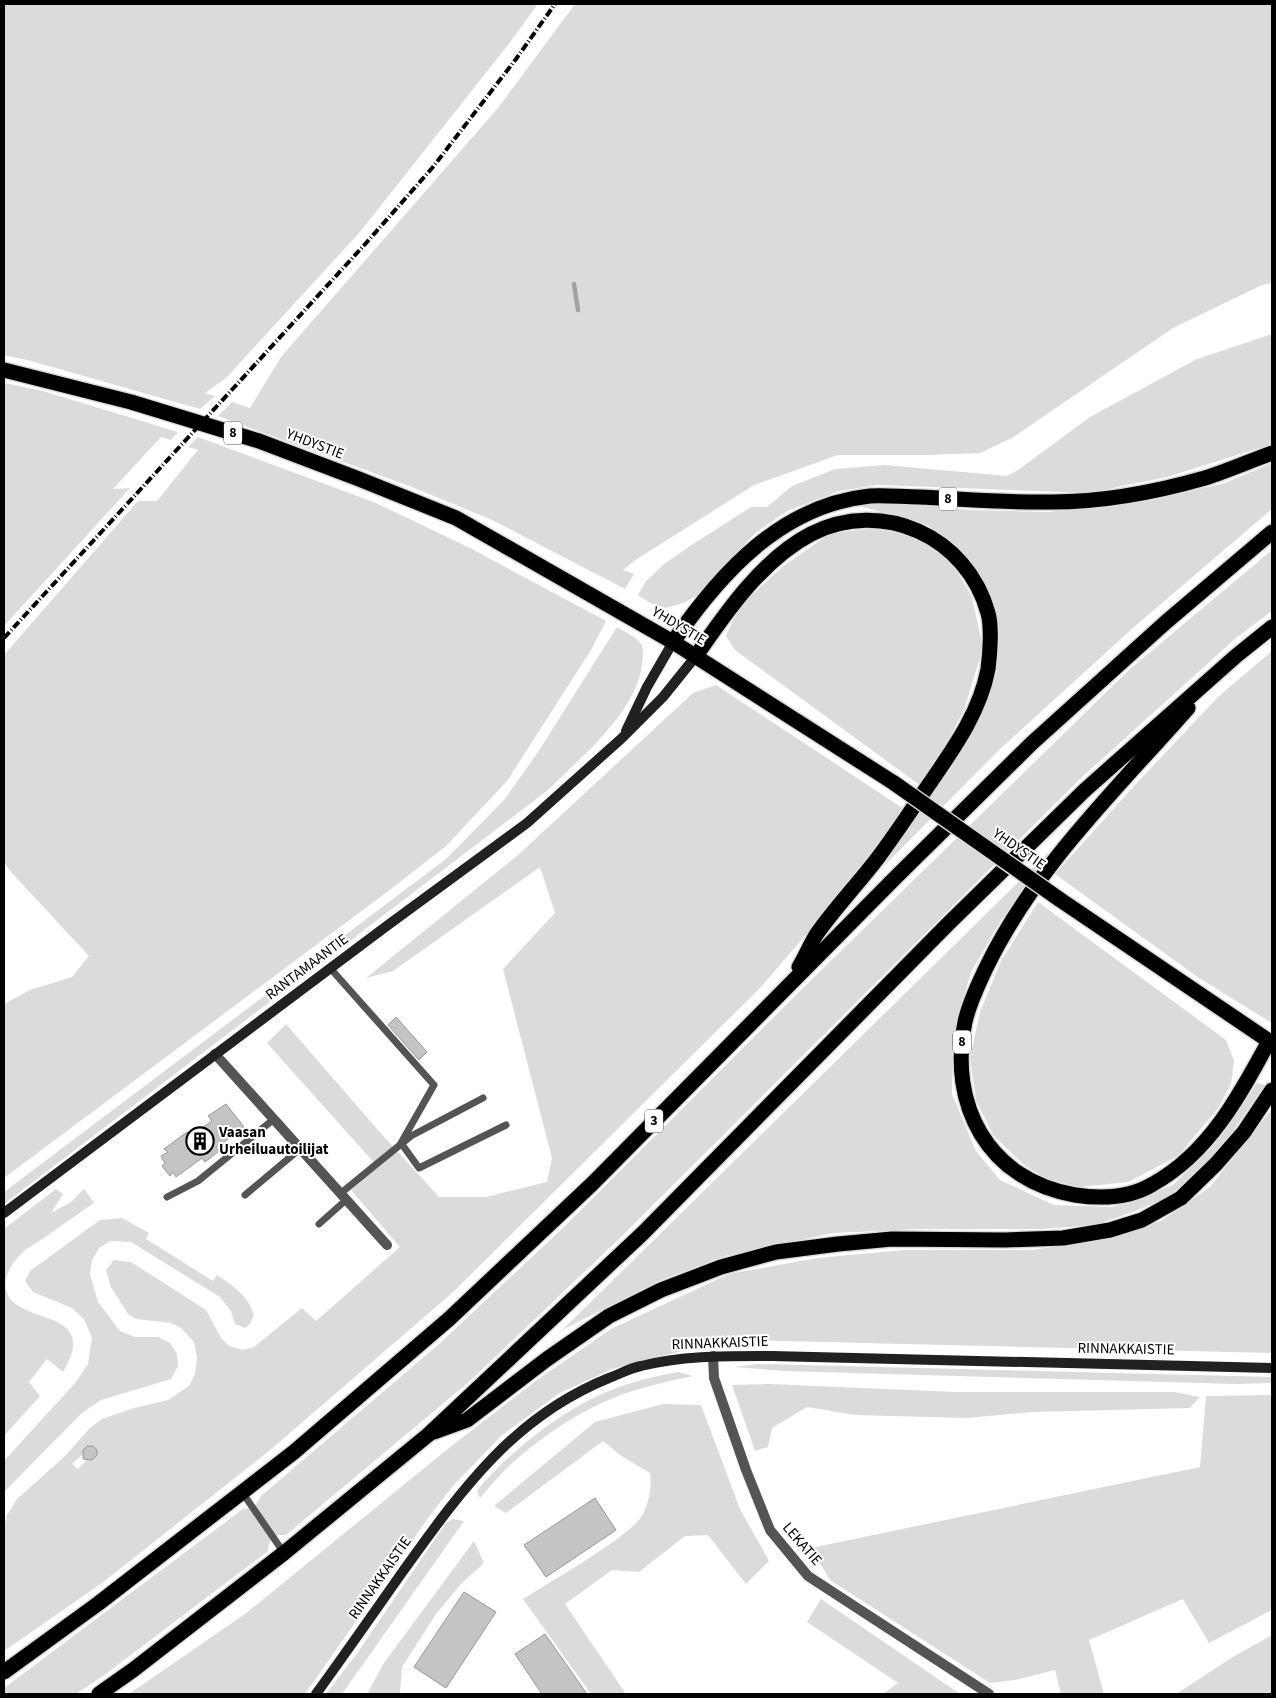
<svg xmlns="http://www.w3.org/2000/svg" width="1276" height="1698" viewBox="0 0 1276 1698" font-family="'Source Sans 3',sans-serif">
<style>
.green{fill:#dbdbdb;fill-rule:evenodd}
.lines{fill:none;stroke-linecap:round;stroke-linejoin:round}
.stream{stroke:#a2a2a2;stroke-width:4.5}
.building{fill:#c4c4c4;stroke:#989898}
.highway-casing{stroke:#dbdbdb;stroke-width:18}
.lane{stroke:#545454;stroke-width:7}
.street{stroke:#545454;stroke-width:10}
.secondary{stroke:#212121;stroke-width:10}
.highway{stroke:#000;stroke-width:15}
.rail{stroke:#000;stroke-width:4;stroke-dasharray:8 2.5 1 2.5;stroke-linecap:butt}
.highway-bridge-casing{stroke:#dbdbdb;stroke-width:18;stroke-linecap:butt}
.highway-bridge{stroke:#000;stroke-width:15}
.labels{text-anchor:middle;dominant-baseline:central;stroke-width:4;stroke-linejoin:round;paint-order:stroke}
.shield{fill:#fff;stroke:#4c4c4c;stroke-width:1}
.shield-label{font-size:14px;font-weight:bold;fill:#000}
.street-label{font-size:15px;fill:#000;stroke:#fff}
.poi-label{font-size:15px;font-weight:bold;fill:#000;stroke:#fff;text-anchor:start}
</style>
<rect width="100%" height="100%" fill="#fff"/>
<g class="green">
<polygon points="4,4 538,4 511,41 360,232 226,378 205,393 215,396 200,409 31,361 4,355"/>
<polygon points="575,4 1272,4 1272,283 1262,285 1173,328 1012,438 980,453 928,455 838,455 754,485 637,559 623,570 634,574 625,589 492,520 412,487 218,416 232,402 250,408 281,357 498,108"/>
<polygon points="1272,334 1272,444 1167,477 1088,493 877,485 839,491 787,511 755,533 700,594 683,603 666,608 650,603 638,595 646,581 664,564 690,546 751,507 767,507 792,486 835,469 885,465 1007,476 1018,470 1090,417 1197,359"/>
<polygon points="4,383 43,391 178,432 171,440 161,437 113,489 130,488 4,626"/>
<polygon points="198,437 376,503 470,548 606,621 591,650 507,781 446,846 391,889 4,1178 4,1004 30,990 72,977 89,956 10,871 4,862 4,655 138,501 157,501 198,450 188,447"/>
<polygon points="1272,463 1272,509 1134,627 1000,749 883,867 966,743 997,672 998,620 986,585 958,548 929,526 860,506 892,502 969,510 1048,512 1149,501 1225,483"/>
<polygon points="873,529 911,535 951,561 972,597 983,648 964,710 939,758 921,786 735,650 726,636 738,608 782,567 831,533"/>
<path d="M1272,550V611L1236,638L1082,777L624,1234L470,1381L286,1535H277L269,1543L268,1551L103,1676L76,1694H4V1688L243,1509C253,1509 257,1504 261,1496L439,1344L562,1229L805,986L1129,670Z"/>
<path d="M617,627C625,632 637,637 642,645C644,651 642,659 642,665C635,714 582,756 548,790L4,1204V1192L446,859L505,799L538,752Z"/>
<polygon points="1272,651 1272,1023 1199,978 1055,874 1135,785 1218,697"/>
<path d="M716,685L904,809L845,889L760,988L452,1293L269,1451L102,1583L4,1651V1527L7,1515L17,1499L65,1456L90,1428L102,1419L134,1408L168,1400L189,1386L195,1374L197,1358L194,1342L181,1328L171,1323L136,1319L128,1314L111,1287L106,1270L114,1260L131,1262L206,1310L221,1338L229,1346L243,1350L254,1347L302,1308L316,1321L400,1247L351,1190L378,1167L267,1043L286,1024L377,1129L439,1197H486L547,1182L552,1158L503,969L555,913L540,867L393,971L366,978L518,855L693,693ZM87,1446H93L97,1450V1455L92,1460L87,1459L78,1469L72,1464L83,1454V1450Z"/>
<polygon points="1051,850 1000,922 971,972 953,1035 952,1094 976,1151 1000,1180 1054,1205 1112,1207 1173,1185 1213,1146 1257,1083 1265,1085 1226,1141 1197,1173 1166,1198 1130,1213 1095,1225 1040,1229 920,1229 833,1233 725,1256 661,1280 564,1329 548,1344"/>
<polygon points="1038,902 1226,1040 1234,1061 1231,1084 1219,1107 1178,1156 1128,1182 1080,1187 1046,1179 1023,1164 993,1135 976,1100 970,1058 980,1012 1001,961"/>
<polygon points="1272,1109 1272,1353 697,1339 706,1345 612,1369 558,1394 501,1436 452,1487 431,1514 305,1694 129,1694 245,1614 449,1448 537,1380 611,1329 729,1274 817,1258 905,1250 1032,1250 1100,1240 1161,1221 1210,1187"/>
<path d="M56,1189L63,1194L51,1213L71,1202L84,1189L94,1203C77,1215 60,1226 44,1238C37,1243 28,1247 22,1253C12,1263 3,1276 6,1290C13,1316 54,1313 68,1330C79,1343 70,1359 63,1372L47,1359L29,1382L40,1396L4,1436V1229Z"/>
<path d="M122,1218L149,1233L146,1239L213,1281L217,1275C234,1287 247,1294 254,1315L250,1324L245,1328L235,1324L231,1311L220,1297L131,1242L110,1241L99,1248L92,1260L90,1274L98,1302L120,1331L135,1337H158L170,1343L177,1354L178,1366L171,1379L101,1400L83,1412L4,1492V1461L76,1382L88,1364L92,1338L84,1319L72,1308L33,1292L25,1281L30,1271L100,1220Z"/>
<polygon points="758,1364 1272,1377 1272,1383 1237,1384 784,1371 735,1367"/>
<path d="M678,1372L693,1376C665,1382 637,1388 611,1399C574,1414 534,1442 505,1470C496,1479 488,1489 480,1498L477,1491C492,1471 510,1456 529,1440C578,1401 616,1383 678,1372Z"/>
<polygon points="769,1384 956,1392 1174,1392 1200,1397 1190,1408 1032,1412 967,1418 855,1415 807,1407 772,1428 768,1447 755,1451 732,1385"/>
<polygon points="1272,1395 1272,1610 1209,1643 1183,1599 1089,1640 1104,1694 1061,1694 1055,1670 1015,1680 990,1683 830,1580 811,1548 1200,1467 1206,1396"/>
<path d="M663,1404L701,1405L740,1509L769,1561L746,1584L708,1535L685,1536L639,1572L612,1570L565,1604L626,1694H591L523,1599C548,1583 632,1536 643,1514C649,1501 652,1487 650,1473L620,1455L603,1441L506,1513L494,1506L595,1422Z"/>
<polygon points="453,1519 464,1521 342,1694 326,1694 358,1652 446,1523"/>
<polygon points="474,1541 484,1563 461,1584 436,1614 402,1667 400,1694 367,1694 384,1663"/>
<polygon points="821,1599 960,1694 883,1694 898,1683 807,1622"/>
<polygon points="1272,1635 1272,1694 1176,1694 1233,1657"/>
</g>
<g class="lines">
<polyline class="stream" points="574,284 578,310"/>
</g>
<g class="building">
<polygon points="396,1017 427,1052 419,1060 388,1025"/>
<polygon points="226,1104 244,1127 216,1148 219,1151 205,1162 202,1158 176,1177 173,1172 170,1176 162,1166 165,1163 161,1156 168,1152 164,1149 187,1132 190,1136 212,1121 208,1116"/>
<polygon points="87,1446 93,1446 97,1450 97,1455 92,1460 83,1459 83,1450"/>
<polygon points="595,1498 616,1530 546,1577 524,1545"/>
<polygon points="464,1592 496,1612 446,1688 414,1667"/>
<polygon points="545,1634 587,1694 542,1694 515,1654"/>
</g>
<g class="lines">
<g class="highway-casing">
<g id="highway">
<polyline points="4,370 131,402 259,441 359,479 456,518 673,642 894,783"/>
<path d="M673,642C721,572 782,505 870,496C886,495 903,497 919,497C963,499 1008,503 1052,502C1102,502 1156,492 1205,478C1227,471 1250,461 1272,453"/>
<path d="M696,656C726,612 763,559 811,534C882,498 967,536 988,613C992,627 990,654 988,669C980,712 954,748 930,783C912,809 895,835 877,859C857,885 834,909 816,935C810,945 805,957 799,967"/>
<path d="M1188,708C1116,790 1034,868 986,968C978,985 969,1003 965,1022C948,1105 988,1180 1075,1195C1101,1199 1130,1198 1153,1184C1209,1153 1240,1095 1269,1041"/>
<polyline points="1059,899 1272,1043"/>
<polyline points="434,1432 467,1420 547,1359 609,1316 661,1290 721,1267 776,1252 838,1244 892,1239 1005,1240 1063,1238 1110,1230 1142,1220 1181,1198 1216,1164 1244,1132 1272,1090"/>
<polyline points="4,1672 99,1603 294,1452 449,1319 592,1184 896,877 1032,743 1166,622 1272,532"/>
<polyline points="99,1694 133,1670 284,1553 428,1435 643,1233 948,924 1085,790 1236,656 1272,627"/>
</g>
</g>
<g class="lane">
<polyline points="330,968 434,1085 401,1143 419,1168 506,1125"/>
<polyline points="341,1193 411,1136 483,1098"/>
<polyline points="245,1195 301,1148"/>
<polyline points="167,1197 198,1181 274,1119"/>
<polyline points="319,1224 346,1200"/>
<polyline points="242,1492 284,1553"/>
</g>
<g class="street">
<polyline points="215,1054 387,1245"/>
<polyline points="713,1356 714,1378 746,1470 770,1530 808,1576 989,1694"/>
</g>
<g class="secondary">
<polyline points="626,731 647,687 673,642"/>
<polyline points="4,1213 388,925 527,823 622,738 663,697 696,656"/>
<path d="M316,1694C345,1654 373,1614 401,1574C460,1492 512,1417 609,1378C620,1374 630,1368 641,1366C684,1355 728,1356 772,1356L1272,1368"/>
</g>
<use href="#highway" class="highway"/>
<polyline class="rail" points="4,638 240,381 367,242 433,167 516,59 555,4"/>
<g class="highway-bridge-casing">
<polyline id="highway-bridge" points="894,783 1059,899"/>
</g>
<use href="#highway-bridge" class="highway-bridge"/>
</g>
<defs>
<g id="building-ring" transform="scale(1.4375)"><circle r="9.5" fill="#fff" stroke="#000" stroke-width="1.5"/><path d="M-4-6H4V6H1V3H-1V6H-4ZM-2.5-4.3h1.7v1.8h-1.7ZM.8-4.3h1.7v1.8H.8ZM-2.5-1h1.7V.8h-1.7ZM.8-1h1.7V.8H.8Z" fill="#000"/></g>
</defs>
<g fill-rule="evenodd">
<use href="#building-ring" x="200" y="1141"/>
</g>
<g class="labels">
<g class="shield">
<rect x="224" y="421.5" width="18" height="23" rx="4"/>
<rect x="939" y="487.5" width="18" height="23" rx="4"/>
<rect x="953" y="1030.5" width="18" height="23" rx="4"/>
<rect x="645" y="1109.5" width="18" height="23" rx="4"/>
</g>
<g class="shield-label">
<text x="233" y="433">8</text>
<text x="948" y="499">8</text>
<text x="962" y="1042">8</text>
<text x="654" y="1121">3</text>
</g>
<g class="street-label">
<text transform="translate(315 444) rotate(21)">YHDYSTIE</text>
<text transform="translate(679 626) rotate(31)">YHDYSTIE</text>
<text transform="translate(1019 849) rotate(35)">YHDYSTIE</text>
<text transform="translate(307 967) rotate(-37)">RANTAMAANTIE</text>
<text transform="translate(720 1343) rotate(-2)">RINNAKKAISTIE</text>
<text transform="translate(1126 1349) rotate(1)">RINNAKKAISTIE</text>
<text transform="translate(802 1544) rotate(49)">LEKATIE</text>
<text transform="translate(380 1578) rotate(-55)">RINNAKKAISTIE</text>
</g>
<g class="poi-label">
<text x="219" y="1132">Vaasan<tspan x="219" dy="17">Urheiluautoilijat</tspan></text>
</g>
</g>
<rect width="1276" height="1698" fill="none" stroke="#000000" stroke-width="10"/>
</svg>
